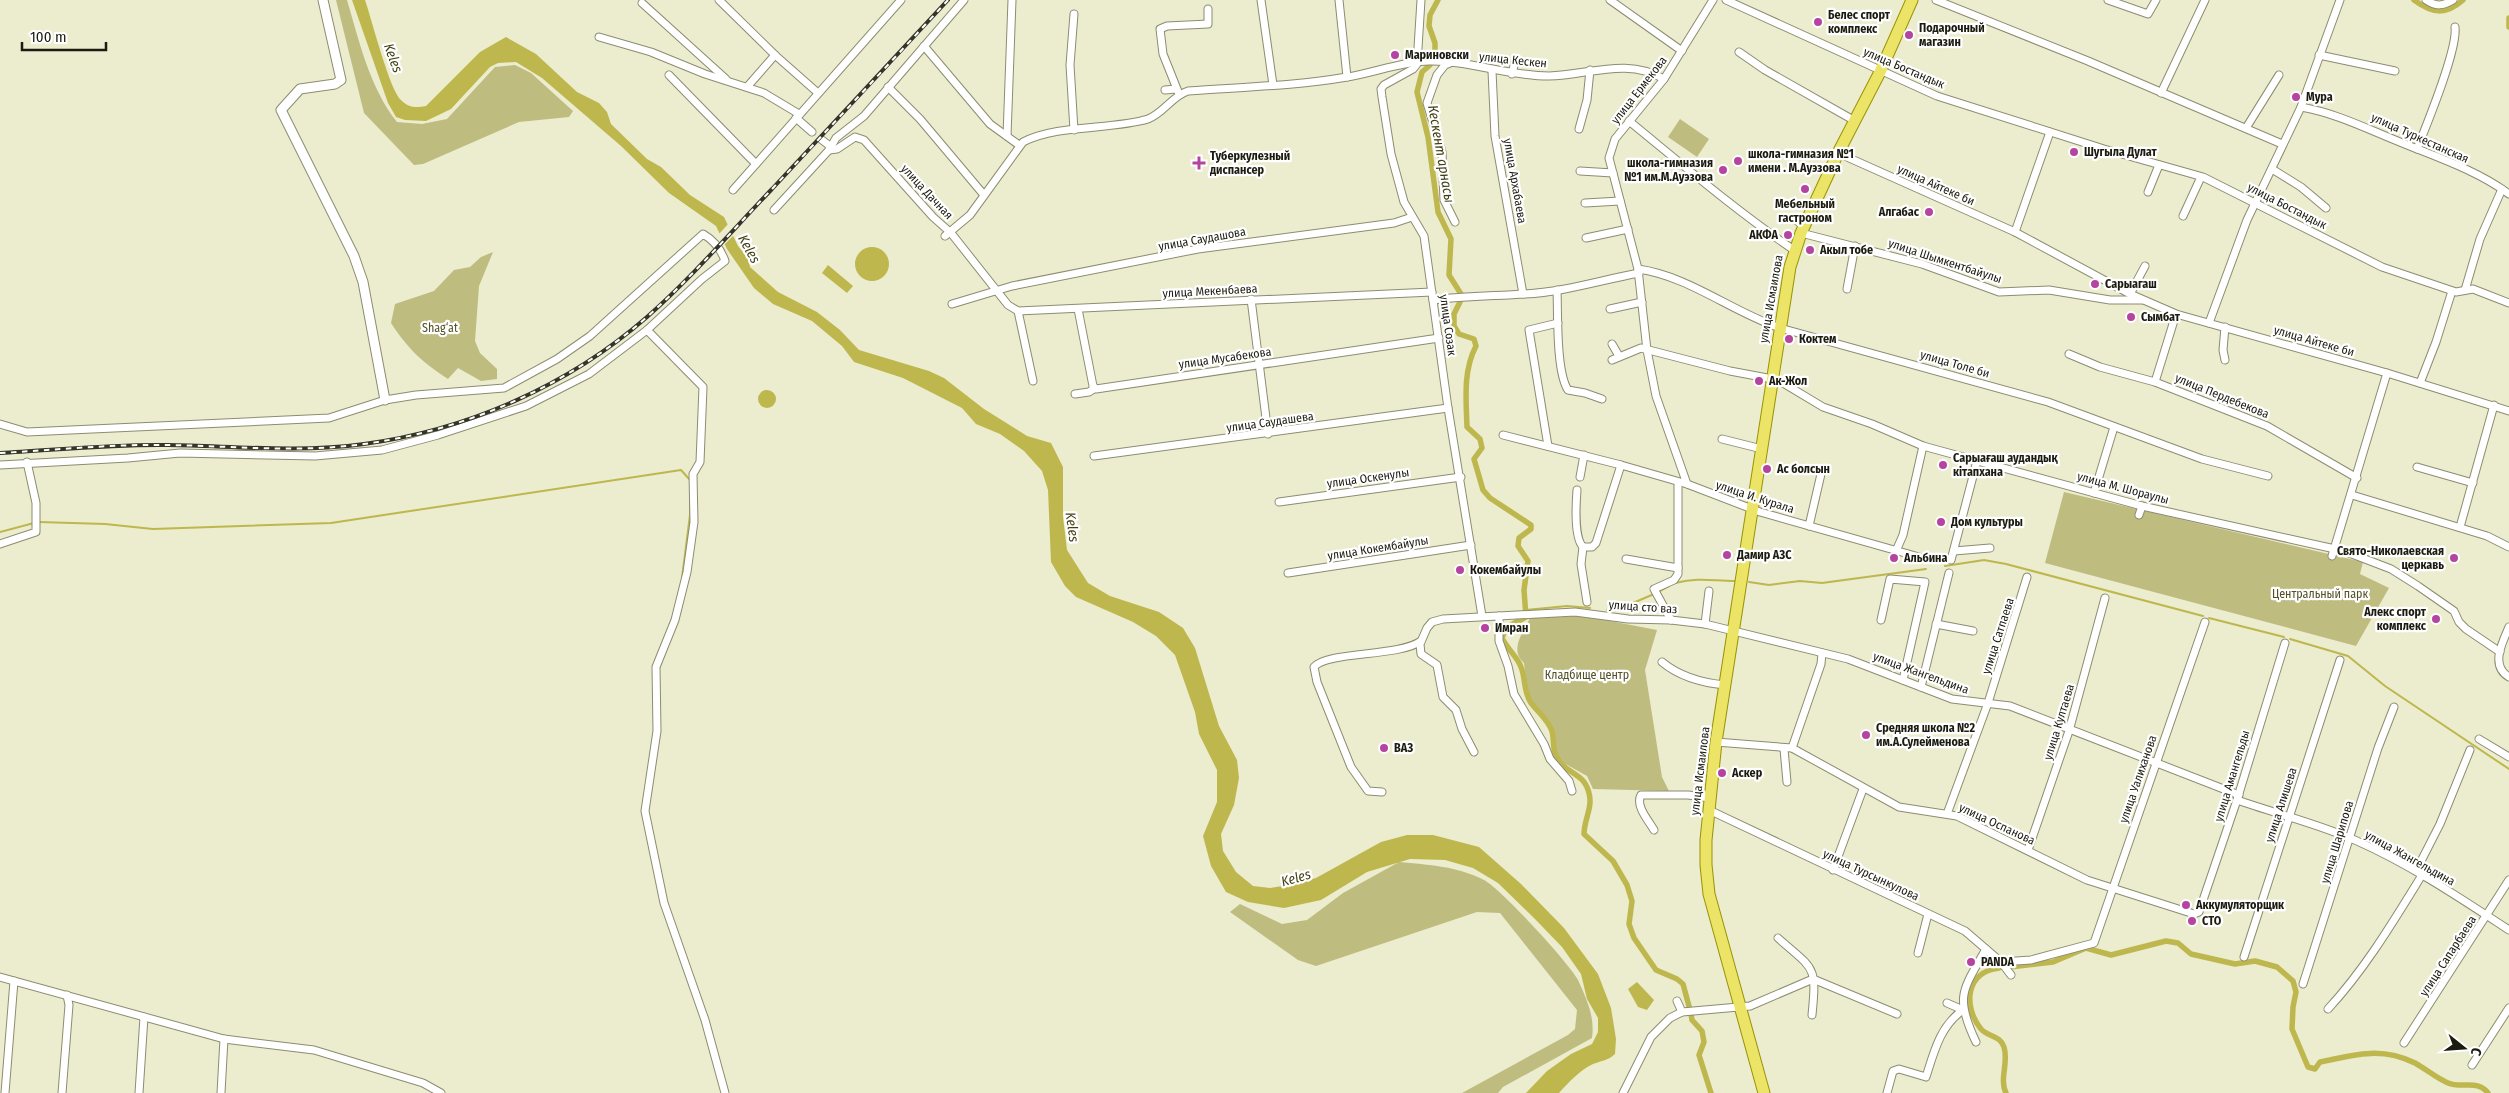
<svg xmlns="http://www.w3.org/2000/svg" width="2509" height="1093" viewBox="0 0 2509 1093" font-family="'Fira Sans Condensed',sans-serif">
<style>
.green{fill:#bfbc80}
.water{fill:#beb74e}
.pier{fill:#ececcf}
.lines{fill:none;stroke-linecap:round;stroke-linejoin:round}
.stream{stroke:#beb74e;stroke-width:2}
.canal{stroke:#beb74e;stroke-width:5.5}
.minor-casing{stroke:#8d8c71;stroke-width:9}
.tertiary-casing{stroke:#8d8c71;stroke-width:11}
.primary-casing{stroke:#999206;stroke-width:13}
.minor{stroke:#fff;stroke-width:7}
.tertiary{stroke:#fff;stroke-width:9}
.primary{stroke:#ebe466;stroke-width:11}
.rail-casing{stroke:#343427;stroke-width:4}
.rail{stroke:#fff;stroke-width:2;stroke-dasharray:5.5;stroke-linecap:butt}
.poi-dot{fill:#b444a0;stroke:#fff;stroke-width:2}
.labels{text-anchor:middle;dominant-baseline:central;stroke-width:4.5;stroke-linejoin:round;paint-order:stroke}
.poi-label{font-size:12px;font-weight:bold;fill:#1b1b10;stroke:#fff;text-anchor:start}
.street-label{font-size:12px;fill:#1b1b10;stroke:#fff}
.park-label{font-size:12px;fill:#535025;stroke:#fff}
.water-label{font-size:14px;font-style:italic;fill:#423f12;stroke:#fff}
</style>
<rect width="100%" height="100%" fill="#ececcf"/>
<g class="green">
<path d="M336,0H347C359,41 370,88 397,122L422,124L447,119L495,67L515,65L531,73L573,111L569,117L519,122L423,164L414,165L364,113Z"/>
<polygon points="1680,119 1709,139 1697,157 1668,137"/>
<path d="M493,252L479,286L475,341L480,353L497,369V379L481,381L458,368L448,379C421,361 409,350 391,323L395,304L434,291L454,270L470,267L481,257Z"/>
<polygon points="2064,492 2363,562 2360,574 2389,588 2356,646 2045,563"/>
<path d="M1579,615L1657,630L1645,670L1662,777L1669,791L1593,789L1587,776L1562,762L1554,750L1552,729L1527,693L1524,663C1509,650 1523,633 1530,618Z"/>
<path d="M1399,862C1429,865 1457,866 1484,880C1500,888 1570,964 1578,980C1587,1000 1595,1017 1592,1038L1503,1087L1498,1093H1462L1568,1035L1575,1029L1577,1010L1500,913L1477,912L1316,966L1298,960L1230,912L1240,904L1282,924L1307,920L1343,893Z"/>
</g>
<g class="water">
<path d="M352,0H365C372,20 389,88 401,100C408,108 417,108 426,106L480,52L506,37L536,54L577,92L599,103L607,112L611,124L647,159L661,167L690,195L724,217L738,246L748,258L750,267L778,292L817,312L840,330L859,350L929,371L944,378L984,409L1027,436L1051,443L1063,467V517L1067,550L1088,583L1110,596L1159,612L1183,628L1195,648L1219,726L1237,760L1239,778L1234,805L1221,834L1223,851L1236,872L1253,886L1270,888L1295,884L1316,878L1381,842L1407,835H1433L1479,847L1521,884L1564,928L1598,974L1611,1008L1616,1039L1615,1054C1609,1060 1601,1061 1593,1064C1580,1070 1569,1082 1559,1093H1526L1547,1071L1571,1054L1592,1044L1598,1032V1018L1587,999L1581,974L1562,947L1535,919L1498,883L1473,868L1445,860L1410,859L1367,872L1321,900L1284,908L1248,902L1226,892L1211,866L1203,836L1217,802V770L1199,734L1195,712L1175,655L1156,636L1133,622L1076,597L1065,586L1051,562L1048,490L1042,471L1024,451L1000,434L976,424L962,408L903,378L854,362L842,346L812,321L773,304L754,288L727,249L716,226L669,193L621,146L542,78L516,62L498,63L490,67L451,109L426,121L405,120L396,117L388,103Z"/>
<circle cx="872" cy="264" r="17"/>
<polygon points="828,265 853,286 847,293 822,273"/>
<circle cx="767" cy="399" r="9"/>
<polygon points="1637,982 1654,1000 1647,1010 1638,1007 1628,989"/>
</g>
<polygon class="pier" points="730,222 735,234 723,246 718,235"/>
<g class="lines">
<g class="stream">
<polyline points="39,522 105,524 153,529 331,523 681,470 690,480 690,515 682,578"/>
<polyline points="0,532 34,523"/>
<polyline points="1945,566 1984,560 2006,564 2203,616"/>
<polyline points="1749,582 1769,585 1800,581 1822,583 1926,569"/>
<path d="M1675,583C1700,577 1712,581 1735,581"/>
<polyline points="1658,592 1669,586"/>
<polyline points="1526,610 1567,606 1590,608"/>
<polyline points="1607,610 1626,606 1654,594"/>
<polyline points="2209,618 2284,637"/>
<polyline points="2290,639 2348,656 2385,686 2509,769"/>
</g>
<g class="canal">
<path d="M1438,0L1430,15L1429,26L1435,43V53L1430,65L1422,72L1417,92L1428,137L1438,212L1451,239L1449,275L1461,294L1460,302L1454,314V326L1459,334L1474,339L1476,346C1463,371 1466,399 1467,427L1480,439L1482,448L1474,459L1483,490L1490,498L1531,525V529L1519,538L1518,546L1528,561L1524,590L1526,617C1514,625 1508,621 1502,638C1507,649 1517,656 1521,667C1526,679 1523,691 1531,703C1538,712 1548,720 1552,731C1555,743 1551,748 1559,761C1568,774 1584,773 1589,793C1593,807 1584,820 1584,834L1613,861L1627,885L1632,901L1629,924L1634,938L1656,970L1677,979L1683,984L1690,1010"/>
<path d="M2414,0C2432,13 2445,16 2463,0"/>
<polyline points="2509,18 2509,27"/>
<path d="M2010,967L2053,962L2086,948L2111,955L2166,941L2178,943L2191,954L2235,964L2255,961L2277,967L2293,981L2296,992L2293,1007L2292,1029L2308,1067L2315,1069L2320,1062C2356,1055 2380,1046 2415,1063C2426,1069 2436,1078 2448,1083C2462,1089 2478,1079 2488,1093"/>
<path d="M1999,968C1965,972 1963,1007 1981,1029C1988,1037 2000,1035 2004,1047C2009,1062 1999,1079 2006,1093"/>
<polyline points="1691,1014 1692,1020 1702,1031 1704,1042 1699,1055 1711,1093"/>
</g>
<g class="minor-casing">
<g id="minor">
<polyline points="719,0 775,55 818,93"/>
<polyline points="1261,0 1273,85"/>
<polyline points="1339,0 1347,77"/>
<polyline points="1421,0 1417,64 1413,69 1384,85 1381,89 1382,97 1391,154 1404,202 1424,236 1448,408 1482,616"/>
<polyline points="1610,0 1682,51"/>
<polyline points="1726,0 1937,96 2104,149 2203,177 2382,267 2456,292 2473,289 2509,303"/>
<polyline points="1936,0 2088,61 2282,144"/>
<polyline points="2108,0 2148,14 2156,0"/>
<path d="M2426,0C2436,7 2443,6 2453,0"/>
<polyline points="642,3 726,79"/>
<polyline points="599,37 651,52 705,74 764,93 799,114"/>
<polyline points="924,46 990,124 1019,145"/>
<polyline points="1739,52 1765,70 1855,121"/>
<polyline points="2319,55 2395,71"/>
<polyline points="1450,63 1445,65 1437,75 1427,103 1442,152 1444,200 1455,222"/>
<polyline points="1492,71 1495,136 1523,294"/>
<polyline points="1512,74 1515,61"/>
<polyline points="669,75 756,164"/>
<polyline points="747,87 775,55"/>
<polyline points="888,87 920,119 984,195"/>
<polyline points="1165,90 1176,89"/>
<polyline points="2161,93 2205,0"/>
<polyline points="1179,94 1163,54 1160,29 1167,26 1208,24 1208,9"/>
<path d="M2301,107C2335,113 2363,127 2395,140C2433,156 2475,169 2509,194"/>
<polyline points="796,118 812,132"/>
<path d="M1629,121C1683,165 1736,211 1794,250"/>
<polyline points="2246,128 2279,75"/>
<polyline points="1579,129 1587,100 1590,70"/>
<polyline points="1074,130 1070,65 1074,14"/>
<polyline points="1007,136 1012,0"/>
<polyline points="822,140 830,146"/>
<path d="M2417,149C2427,124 2458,49 2455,27"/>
<polyline points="829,150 837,149 855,137 864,140 933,217 951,233 1008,305 1018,311 1432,292"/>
<polyline points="1838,153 2015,232 2130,294 2176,314 2387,373 2509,411"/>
<polyline points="2272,169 2301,187 2326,208"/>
<polyline points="1580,171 1613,173"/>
<polyline points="733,190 901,0"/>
<polyline points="2148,192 2159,165"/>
<polyline points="1585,203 1620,201"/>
<polyline points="774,210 829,150 836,138 864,116 964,0"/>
<polyline points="2183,216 2201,177"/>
<polyline points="1795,219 1804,227"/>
<polyline points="2015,232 2050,132"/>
<polyline points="1801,233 1922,264 1999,292 2049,290 2110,300 2142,300"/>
<path d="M945,236L970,215L1023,142C1058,124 1112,130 1148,119C1164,113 1172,96 1188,91C1241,87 1295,86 1347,77C1372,73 1405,61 1429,61C1468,60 1507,76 1549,76C1589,75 1627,57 1664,79"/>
<polyline points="1586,238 1628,229"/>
<path d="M1638,269C1689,276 1732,312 1780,328L2048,402L2202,459L2268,476"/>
<polyline points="1847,289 1855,246"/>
<path d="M1557,290C1558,314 1556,372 1568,390L1585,393L1602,399"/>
<polyline points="2465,290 2480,239 2502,189"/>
<polyline points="2130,294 2145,266"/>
<polyline points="1251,299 1268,434"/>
<path d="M1433,300C1464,296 1495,296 1525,294C1564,292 1601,280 1639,273"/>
<polyline points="952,304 1012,286 1198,249 1394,223 1412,217"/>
<polyline points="1078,309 1093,386 1096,389 1439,338"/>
<polyline points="1610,309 1642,302"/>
<polyline points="1018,311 1033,381"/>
<polyline points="2209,323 2247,220 2301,107 2340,0"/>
<polyline points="2225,327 2223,350 2225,360"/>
<polyline points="647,330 703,387 700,462 693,474 694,522 687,572 675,620 656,667 657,731 645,811 664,903 705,1020 725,1093"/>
<polyline points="1612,344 1619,356"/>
<polyline points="2069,354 2100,367 2155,382 2267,426 2357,478"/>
<polyline points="1612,360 1641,348 1730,371 1778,380 1823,407 1872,424 1923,446 2142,506 2344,551 2391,569 2418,586 2454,611 2459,622 2466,629 2500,652"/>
<polyline points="2155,382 2176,314"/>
<polyline points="2420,383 2436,342 2452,291"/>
<polyline points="1075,394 1089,392 1095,388"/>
<path d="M0,424L27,432L329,418L385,400L416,395L504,388L557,359L590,336L703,234C715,241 721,249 725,261L702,279L647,330L589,374L526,406L438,435L382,450L315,456L180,453L128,458L0,465"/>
<polyline points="1503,435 1621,465 1687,484 1760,512 1919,557"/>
<polyline points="1722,439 1762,449"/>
<polyline points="1548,446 1529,330 1558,323"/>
<polyline points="1094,456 1448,408"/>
<polyline points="2417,467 2473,483"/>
<polyline points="1580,477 1584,455"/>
<polyline points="1687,484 1656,396 1647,350 1638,269 1609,158 1615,139 1664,79 1713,0"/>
<path d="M1577,490C1576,503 1574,538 1583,547"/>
<polyline points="2094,493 2114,427"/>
<polyline points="2352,495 2487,536 2509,547"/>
<polyline points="1279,502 1461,477"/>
<polyline points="2139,515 2142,506"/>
<polyline points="1809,526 1821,474"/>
<polyline points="2460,527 2494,405"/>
<polyline points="0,544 36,532 36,503 27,462"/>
<polyline points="1583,547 1592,547 1596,543 1621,465"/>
<polyline points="1583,547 1581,564 1587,602"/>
<polyline points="1896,551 1903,535 1923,446"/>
<polyline points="1954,551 1990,548"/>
<polyline points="2332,556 2387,373"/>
<polyline points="1626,559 1678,568"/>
<polyline points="1951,560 1977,461"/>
<polyline points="1288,573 1471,545"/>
<polyline points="1499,616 1499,641 1508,666 1514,694 1544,744 1550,759 1569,781 1572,791"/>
<polyline points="1671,620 1654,589 1674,580 1678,574 1678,482"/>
<polyline points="1881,620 1890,579 1925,582 1903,680"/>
<polyline points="1705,624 1709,591"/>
<polyline points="1936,624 1973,631"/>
<path d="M2509,627C2502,643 2490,666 2509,677"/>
<path d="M1662,662C1679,676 1703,683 1725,685"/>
<polyline points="1921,687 1949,573"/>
<polyline points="2479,739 2509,757"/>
<polyline points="1716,742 1792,748 1899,807 1957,816 2087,880 2194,914 2199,912 2237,800 2285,643"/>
<polyline points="1792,748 1821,664 1822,653"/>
<polyline points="1784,749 1787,782"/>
<polyline points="1474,752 1462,729 1456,710 1443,697 1437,665 1421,654 1420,644 1427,628 1432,622 1443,619 1575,612 1628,619 1671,620 1705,624 1848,659 1952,699 2010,706 2239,795"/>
<path d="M1382,792L1368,791L1351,767L1317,682L1314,667C1327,651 1399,657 1421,641"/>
<path d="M2237,800C2277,814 2319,824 2357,841C2411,865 2460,898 2509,930"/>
<polyline points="1709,810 1965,931 2001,962 2011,975"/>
<polyline points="1947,814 1988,703 2027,577"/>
<path d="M1654,830C1649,821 1635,806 1641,795H1688L1710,798"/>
<polyline points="2028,850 2069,731 2105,598"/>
<polyline points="1833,870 1863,789"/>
<polyline points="2416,871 2440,824 2470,750"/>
<path d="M1778,938C1814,970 1817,964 1812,1015"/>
<polyline points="1918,953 1928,914"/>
<polyline points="2244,957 2340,660"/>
<polyline points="2001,962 2031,960 2094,943 2205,622"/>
<polyline points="0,977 224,1039 314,1050 423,1083 441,1093"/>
<polyline points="2303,984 2378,748 2394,707"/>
<polyline points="1677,1001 1682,1012"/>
<polyline points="1947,1003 1963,1010"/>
<path d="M2328,1009C2365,969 2393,922 2422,875"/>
<path d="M1976,1042C1954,996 1963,990 1986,949"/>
<polyline points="2404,1043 2509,880"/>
<polyline points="2472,1065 2509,1008"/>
<polyline points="5,1093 14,981"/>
<polyline points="62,1093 69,1005 67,995"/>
<polyline points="139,1093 144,1017"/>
<polyline points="221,1093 224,1039"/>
<polyline points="1623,1093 1651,1037 1670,1018 1682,1012 1750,1006 1813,979 1897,1014"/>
<path d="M1887,1093L1893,1071L1899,1069L1926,1077C1934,1052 1940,1026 1963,1010"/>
</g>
</g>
<g class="tertiary-casing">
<polyline id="tertiary" points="323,0 341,80 335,84 300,89 281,110 354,256 363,282 385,400"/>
</g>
<g class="primary-casing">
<polyline id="primary" points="1764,1093 1709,894 1706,865 1706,840 1716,742 1790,267 1801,233 1838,153 1880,72 1912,0"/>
</g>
<use href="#minor" class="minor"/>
<use href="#tertiary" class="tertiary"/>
<use href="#primary" class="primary"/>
<g class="rail-casing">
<path id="rail" d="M0,453C56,450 112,444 168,445C233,446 299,453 364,444C467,430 568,386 647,317C692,277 731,232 772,189C831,126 890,63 948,0"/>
</g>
<use href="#rail" class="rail"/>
</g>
<g class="poi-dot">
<circle cx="1818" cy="22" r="5"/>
<circle cx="1909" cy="35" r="5"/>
<circle cx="1395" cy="55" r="5"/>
<circle cx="2296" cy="97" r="5"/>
<circle cx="2074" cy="152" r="5"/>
<circle cx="1738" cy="161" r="5"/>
<path d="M1196.5 155.5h5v5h5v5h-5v5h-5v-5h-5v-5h5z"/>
<circle cx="1723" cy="170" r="5"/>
<circle cx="1805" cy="189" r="5"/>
<circle cx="1929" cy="212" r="5"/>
<circle cx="1788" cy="235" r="5"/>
<circle cx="1810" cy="250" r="5"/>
<circle cx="2095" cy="284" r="5"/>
<circle cx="2131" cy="317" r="5"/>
<circle cx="1789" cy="339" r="5"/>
<circle cx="1759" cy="381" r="5"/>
<circle cx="1943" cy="465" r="5"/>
<circle cx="1767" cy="469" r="5"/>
<circle cx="1941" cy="522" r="5"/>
<circle cx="1727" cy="555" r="5"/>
<circle cx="1894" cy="558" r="5"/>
<circle cx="2454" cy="558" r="5"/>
<circle cx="1460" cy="570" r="5"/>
<circle cx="2436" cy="619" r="5"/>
<circle cx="1485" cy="628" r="5"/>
<circle cx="1866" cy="735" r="5"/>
<circle cx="1384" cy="748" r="5"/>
<circle cx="1722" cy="773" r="5"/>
<circle cx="2186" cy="905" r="5"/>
<circle cx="2192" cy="921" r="5"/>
<circle cx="1971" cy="962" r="5"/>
</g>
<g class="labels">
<g class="poi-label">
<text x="1828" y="15">Белес спорт<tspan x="1828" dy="14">комплекс</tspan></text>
<text x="1919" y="28">Подарочный<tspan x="1919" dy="14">магазин</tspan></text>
<text x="1405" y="55">Мариновски</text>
<text x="2306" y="97">Мура</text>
<text x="2084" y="152">Шугыла Дулат</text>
<text x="1748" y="154">школа-гимназия №1<tspan x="1748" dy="14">имени . М.Ауэзова</tspan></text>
<text x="1210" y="156">Туберкулезный<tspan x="1210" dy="14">диспансер</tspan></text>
<text x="1713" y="163" text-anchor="end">школа-гимназия<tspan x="1713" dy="14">№1 им.М.Ауэзова</tspan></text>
<text x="1805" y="204" text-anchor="middle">Мебельный<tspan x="1805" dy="14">гастроном</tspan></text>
<text x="1919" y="212" text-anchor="end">Алгабас</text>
<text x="1778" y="235" text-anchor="end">АКФА</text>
<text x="1820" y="250">Акыл тобе</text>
<text x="2105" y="284">Сарыагаш</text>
<text x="2141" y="317">Сымбат</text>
<text x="1799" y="339">Коктем</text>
<text x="1769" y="381">Ак-Жол</text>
<text x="1953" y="458">Сарыағаш аудандық<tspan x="1953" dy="14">кітапхана</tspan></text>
<text x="1777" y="469">Ас болсын</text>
<text x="1951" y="522">Дом культуры</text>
<text x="2444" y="551" text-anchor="end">Свято-Николаевская<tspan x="2444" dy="14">церкавь</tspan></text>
<text x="1737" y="555">Дамир АЗС</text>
<text x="1904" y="558">Альбина</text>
<text x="1470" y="570">Кокембайулы</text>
<text x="2426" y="612" text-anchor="end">Алекс спорт<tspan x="2426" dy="14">комплекс</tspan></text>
<text x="1495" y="628">Имран</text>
<text x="1876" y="728">Средняя школа №2<tspan x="1876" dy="14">им.А.Сулейменова</tspan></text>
<text x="1394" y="748">ВАЗ</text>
<text x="1732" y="773">Аскер</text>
<text x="2196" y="905">Аккумуляторщик</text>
<text x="2202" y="921">СТО</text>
<text x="1981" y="962">PANDA</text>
</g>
<g class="street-label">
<text transform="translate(1513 60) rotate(6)">улица Кескен</text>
<text transform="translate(1904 68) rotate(23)">улица Бостандык</text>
<text transform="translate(1639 90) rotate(-52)">улица Ермекова</text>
<text transform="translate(2420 138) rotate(24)">улица Туркестанская</text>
<text transform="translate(1515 181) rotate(80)">улица Архабаева</text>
<text transform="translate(1936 185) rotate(24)">улица Айтеке би</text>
<text transform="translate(927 192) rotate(47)">улица Дачная</text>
<text transform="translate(2287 206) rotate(27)">улица Бостандык</text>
<text transform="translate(1202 239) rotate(-10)">улица Саудашова</text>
<text transform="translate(1945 261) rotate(18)">улица Шымкентбайулы</text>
<text transform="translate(1210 291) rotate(-3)">улица Мекенбаева</text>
<text transform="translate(1771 299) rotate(-80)">улица Исмаилова</text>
<text transform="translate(1448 325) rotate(82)">улица Созак</text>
<text transform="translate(2314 341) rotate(16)">улица Айтеке би</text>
<text transform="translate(1225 358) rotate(-8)">улица Мусабекова</text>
<text transform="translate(1955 364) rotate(16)">улица Толе би</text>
<text transform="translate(2222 396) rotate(22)">улица Пердебекова</text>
<text transform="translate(1270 422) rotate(-8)">улица Саудашева</text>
<text transform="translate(1368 478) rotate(-8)">улица Оскенулы</text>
<text transform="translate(2123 488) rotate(15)">улица М. Шораулы</text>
<text transform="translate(1755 497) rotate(18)">улица И. Курала</text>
<text transform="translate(1378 548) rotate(-9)">улица Кокембайулы</text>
<text transform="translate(1643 607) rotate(4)">улица сто ваз</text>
<text transform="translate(1998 636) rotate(-72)">улица Сатпаева</text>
<text transform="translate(1921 673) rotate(20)">улица Жангельдина</text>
<text transform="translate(2059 722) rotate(-73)">улица Култаева</text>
<text transform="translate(1700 771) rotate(-83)">улица Исмаилова</text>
<text transform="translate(2232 776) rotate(-73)">улица Амангельды</text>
<text transform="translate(2138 779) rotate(-71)">улица Уалиханова</text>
<text transform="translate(2281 805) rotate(-72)">улица Алишева</text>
<text transform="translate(1997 824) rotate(25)">улица Оспанова</text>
<text transform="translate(2337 842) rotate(-73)">улица Шарипова</text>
<text transform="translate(2410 858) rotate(29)">улица Жангельдина</text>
<text transform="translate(1871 875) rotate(25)">улица Турсынкулова</text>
<text transform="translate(2448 956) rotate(-57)">улица Сапарбаева</text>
</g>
<g class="park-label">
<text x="440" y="328">Shag‘at</text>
<text x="2320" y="594">Центральный парк</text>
<text x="1587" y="675">Кладбище центр</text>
</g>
<g class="water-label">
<text transform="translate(393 58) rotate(70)">Keles</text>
<text transform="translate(1441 154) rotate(80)">Кескент арнасы</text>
<text transform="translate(749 249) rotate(61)">Keles</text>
<text transform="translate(1072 527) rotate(82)">Keles</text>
<text transform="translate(1296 878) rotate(-16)">Keles</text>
</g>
</g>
<g transform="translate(2464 1048) rotate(107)" stroke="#ffffff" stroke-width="4" paint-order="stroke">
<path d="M0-4L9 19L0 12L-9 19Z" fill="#1b1b10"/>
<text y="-8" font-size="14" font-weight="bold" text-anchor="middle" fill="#1b1b10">С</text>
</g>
<path d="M22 42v8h84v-8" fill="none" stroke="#1b1b10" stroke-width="2.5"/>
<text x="30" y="42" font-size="15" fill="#1b1b10" stroke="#ffffff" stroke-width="4" paint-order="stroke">100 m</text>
</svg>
